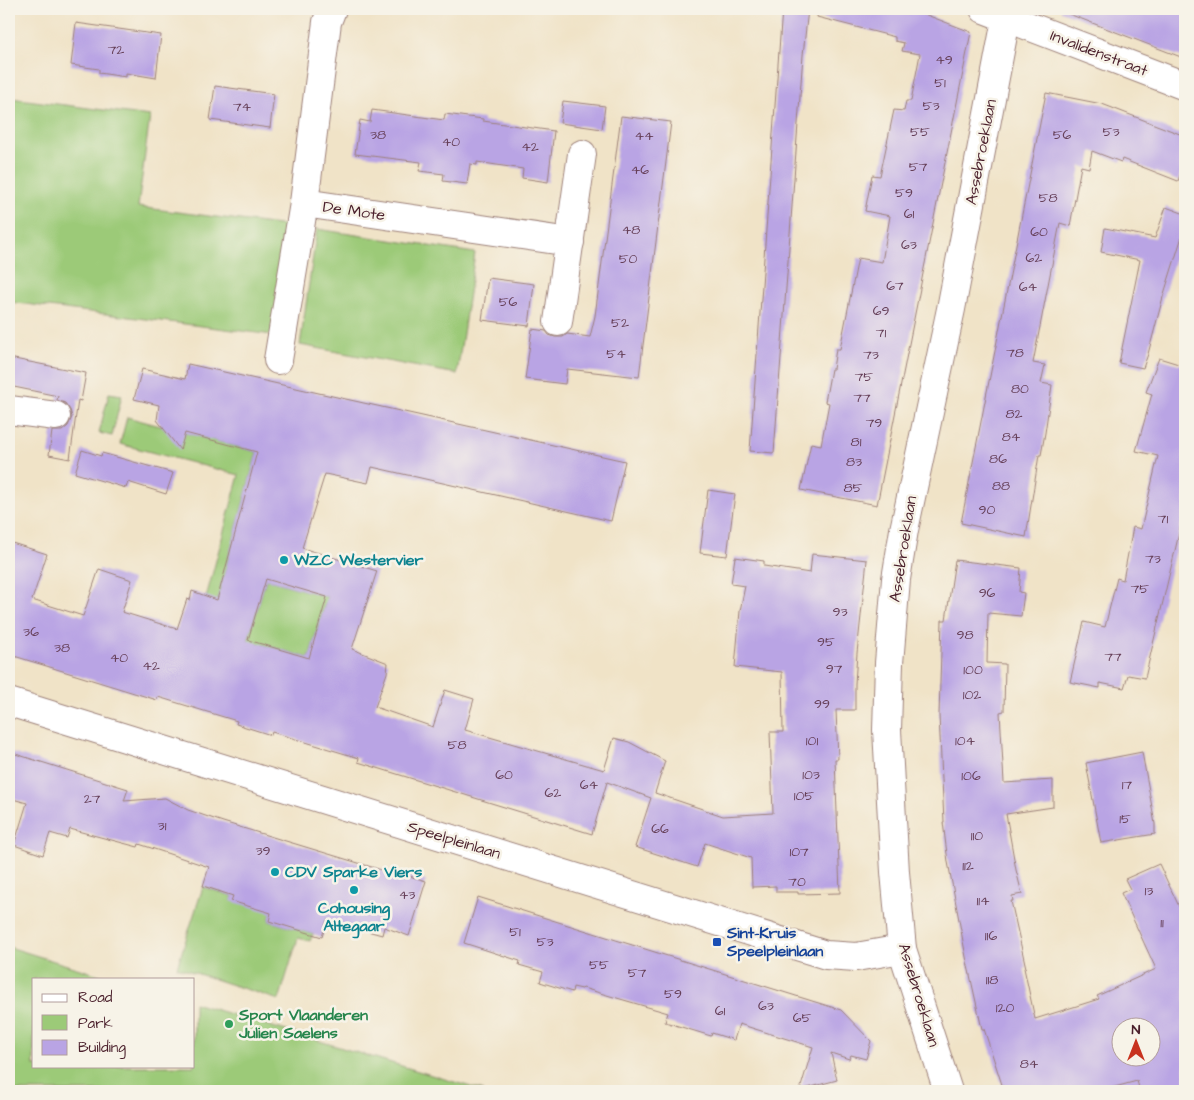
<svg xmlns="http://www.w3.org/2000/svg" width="1194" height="1100" viewBox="0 0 1194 1100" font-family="'Architects Daughter',sans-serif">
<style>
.green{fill:#9cca78;stroke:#737452}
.building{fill:#b9a4e4;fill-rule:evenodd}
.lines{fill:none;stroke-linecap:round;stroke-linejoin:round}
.minor-casing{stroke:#9d8179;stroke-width:30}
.minor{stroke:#fff;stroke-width:28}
.culture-dot{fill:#0f9aa8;stroke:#f7f3e8;stroke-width:2}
.transit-dot{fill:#1a4fb4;stroke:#f7f3e8;stroke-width:2}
.leisure-dot{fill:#2e9e5b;stroke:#f7f3e8;stroke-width:2}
.labels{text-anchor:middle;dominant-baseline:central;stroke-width:5;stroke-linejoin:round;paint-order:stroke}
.number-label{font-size:14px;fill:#664059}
.street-label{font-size:16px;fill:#4a1f2b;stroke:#f7f3e8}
.culture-label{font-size:16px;font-weight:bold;fill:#0d838f;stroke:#f7f3e8;text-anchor:start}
.transit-label{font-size:16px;font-weight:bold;fill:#164399;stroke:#f7f3e8;text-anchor:start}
.leisure-label{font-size:16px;font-weight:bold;fill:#27864d;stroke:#f7f3e8;text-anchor:start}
</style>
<rect width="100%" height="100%" fill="#f7f3e8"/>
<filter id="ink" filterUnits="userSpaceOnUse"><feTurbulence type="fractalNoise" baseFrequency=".02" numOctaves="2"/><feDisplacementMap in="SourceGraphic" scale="10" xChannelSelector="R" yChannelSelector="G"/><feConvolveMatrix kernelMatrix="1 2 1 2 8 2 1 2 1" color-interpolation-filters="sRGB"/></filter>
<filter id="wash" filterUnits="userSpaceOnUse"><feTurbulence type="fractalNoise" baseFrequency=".0096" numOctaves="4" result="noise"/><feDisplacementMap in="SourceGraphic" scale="20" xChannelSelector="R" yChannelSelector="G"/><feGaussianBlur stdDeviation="1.12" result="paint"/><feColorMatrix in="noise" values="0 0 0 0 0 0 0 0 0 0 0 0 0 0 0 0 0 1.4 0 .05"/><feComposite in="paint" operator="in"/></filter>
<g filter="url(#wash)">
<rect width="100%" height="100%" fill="#f0e3c7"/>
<g class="green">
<polygon points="11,98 150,116 138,207 287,226 273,335 9,302 9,117"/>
<polygon points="317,229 475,253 457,374 300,345"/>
<polygon points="109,393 122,395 112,436 99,433"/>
<polygon points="127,417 257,452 204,650 193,646 239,475 120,444"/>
<polygon points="266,579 327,597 309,658 248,640"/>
<polygon points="203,887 233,896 232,900 273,907 269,921 313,934 310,941 298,938 279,1000 177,967"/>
<polygon points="9,947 112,979 34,979 34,1066 194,1066 194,1003 484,1091 9,1091"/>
</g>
<g id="blocks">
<g class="building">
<polygon points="782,9 808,9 803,55 774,453 750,451"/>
<polygon points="818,9 911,9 971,32 877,505 801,490 811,443 821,445 829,403 825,402 831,369 833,369 836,349 840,349 858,258 882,262 890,216 865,211 872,175 880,176 894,110 904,111 906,101 911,101 920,54 902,51 904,43 895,41 895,37 817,17"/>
<polygon points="1061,9 1185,9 1185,38 1181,57 1061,11"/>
<polygon points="76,23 161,35 156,78 126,73 126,77 99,73 99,69 71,65"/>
<polygon points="215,86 274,94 270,128 210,120"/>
<polygon points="1046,93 1102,104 1185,136 1185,161 1178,181 1122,159 1121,162 1092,151 1089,168 1081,166 1070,226 1060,223 1033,363 1045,365 1041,383 1052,385 1045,433 1041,455 1039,455 1026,537 961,523"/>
<polygon points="563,101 605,106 602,129 560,123"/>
<polygon points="372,110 444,120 445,114 483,119 483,121 554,131 548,182 522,178 523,169 477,162 477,165 470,164 467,184 443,181 444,174 419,171 421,162 355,154 360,120 370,122"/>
<polygon points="621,116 671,122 639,377 567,369 565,384 525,379 532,329 546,331 549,335 555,337 563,337 567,334 590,337 595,316"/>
<polygon points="1166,207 1185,214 1185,227 1163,297 1148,354 1143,368 1119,363 1140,260 1101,252 1105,228 1155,238"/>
<polygon points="488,278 534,284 529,326 482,320"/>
<polygon points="9,358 86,373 81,401 78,400 70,459 49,455 52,431 62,431 68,426 72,417 70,410 65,403 57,400 58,396 9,386"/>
<polygon points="1159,358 1185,366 1185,508 1145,678 1128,675 1124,688 1100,683 1100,688 1070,682 1084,622 1105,627 1117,578 1123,580 1133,527 1141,529 1158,456 1136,451 1152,394 1146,392"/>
<path d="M188,364L625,461L611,521L372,467L368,483L325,474L302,548L377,571L352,649L388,663L387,673L375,707L433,727L445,690L474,699L465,730L604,770L614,738L629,742L665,761L655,793L723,816L773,813L770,732H783L782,672L735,667L740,611L745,586L731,584L735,557L764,561V566L810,573L812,554L867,560L857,653L855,684V710H836L838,759H835L840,893L798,894V892H776V886L752,887L751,858L705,843L697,867L635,847L651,798L607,782L592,834L358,762L359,758L272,732L271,735L236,724L237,721L158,697L157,700L14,656H9V542L47,554L32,600L83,616L99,569L132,580L122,612L177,629L187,599L190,600L192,591L217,600L257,452L185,433L180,450L157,420L159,405L134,399L142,369L185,379ZM266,579L327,597L309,658L248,640Z"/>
<polygon points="82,450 101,456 102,453 173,473 166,494 128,482 126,488 75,473"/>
<polygon points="708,490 735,494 727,556 700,553"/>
<path d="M955,560L1021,568L1019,592L1024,593L1021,616L988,613L987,663L1005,664L1004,711L1000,712L1004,783L1053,780V807L1006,814L1016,870L1022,894L1012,896L1013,901H1011L1026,968H1024L1035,1019L1099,999L1097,996L1156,969L1121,893L1130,889L1125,879L1159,864L1185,919V1091H1140L1137,1081L1100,1091H1004L984,1029H982L966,957L948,862L943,822H944L939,715L942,620H946ZM1122,1028H1152V1058H1122Z"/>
<polygon points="9,752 128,789 124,801 165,798 188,810 223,822 398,875 399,873 426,881 409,936 384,927 382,935 327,920 322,937 269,921 271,913 231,901 233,896 203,886 209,867 139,844 138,847 70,829 67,838 50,833 43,855 14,845 27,803 9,798"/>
<polygon points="1142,752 1155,824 1155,834 1101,843 1086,763"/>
<polygon points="478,897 841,1010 871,1041 866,1059 851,1055 849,1059 831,1053 837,1080 800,1090 813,1047 739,1024 734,1040 712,1033 711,1036 665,1022 668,1013 583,988 582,989 573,987 572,992 540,982 543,972 519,965 520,961 464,943"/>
</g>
</g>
</g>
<g filter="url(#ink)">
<use href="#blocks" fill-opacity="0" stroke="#9d8179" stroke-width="1"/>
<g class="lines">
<g class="minor-casing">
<g id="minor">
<polyline points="332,9 327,22 304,203 570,242"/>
<polyline points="984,9 1185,86"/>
<polyline points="558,322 582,154"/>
<polyline points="278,360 304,203"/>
<polyline points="9,410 56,416"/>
<polyline points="9,702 826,955 856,957 902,949"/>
<polyline points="948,1091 902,949 895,872 887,730 889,663 896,579 904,530 951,309 1008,9"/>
</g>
</g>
<use href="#minor" class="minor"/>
</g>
</g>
<g class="culture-dot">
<circle cx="284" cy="560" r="5"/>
<circle cx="275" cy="872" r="5"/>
<circle cx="354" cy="890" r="5"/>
</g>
<rect class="transit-dot" x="712" y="937" width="10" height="10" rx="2.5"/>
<circle class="leisure-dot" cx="229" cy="1024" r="5"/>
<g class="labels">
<g class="number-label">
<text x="116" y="50">72</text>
<text x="944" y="60">49</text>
<text x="940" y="83">51</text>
<text x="931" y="106">53</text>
<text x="242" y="107">74</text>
<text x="920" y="132">55</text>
<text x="1111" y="132">53</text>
<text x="378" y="135">38</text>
<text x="1062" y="135">56</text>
<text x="644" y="136">44</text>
<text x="451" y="142">40</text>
<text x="530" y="147">42</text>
<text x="918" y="167">57</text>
<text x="640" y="170">46</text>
<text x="904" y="193">59</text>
<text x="1048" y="198">58</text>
<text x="909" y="214">61</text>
<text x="631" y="230">48</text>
<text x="1039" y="232">60</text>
<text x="909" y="245">63</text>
<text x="1034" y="258">62</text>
<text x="628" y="259">50</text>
<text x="895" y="286">67</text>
<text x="1028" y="287">64</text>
<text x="508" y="302">56</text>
<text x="881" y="311">69</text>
<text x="620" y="323">52</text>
<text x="881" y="333">71</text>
<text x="1015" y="353">78</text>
<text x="616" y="354">54</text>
<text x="871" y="355">73</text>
<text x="864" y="377">75</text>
<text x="1020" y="389">80</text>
<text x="862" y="398">77</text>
<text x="1014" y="414">82</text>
<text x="874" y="423">79</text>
<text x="1011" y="437">84</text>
<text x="856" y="442">81</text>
<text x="998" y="459">86</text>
<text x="854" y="462">83</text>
<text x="1001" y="486">88</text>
<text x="853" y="488">85</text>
<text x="987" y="510">90</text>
<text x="1163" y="519">71</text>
<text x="1153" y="559">73</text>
<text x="1140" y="589">75</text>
<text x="987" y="593">96</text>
<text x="840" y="612">93</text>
<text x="31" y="632">36</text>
<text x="965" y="635">98</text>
<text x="826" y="642">95</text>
<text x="62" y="648">38</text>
<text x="1113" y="657">77</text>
<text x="119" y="658">40</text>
<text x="151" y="666">42</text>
<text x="834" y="669">97</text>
<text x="973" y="670">100</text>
<text x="972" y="695">102</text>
<text x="822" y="704">99</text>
<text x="812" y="741">101</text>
<text x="965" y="741">104</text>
<text x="457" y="745">58</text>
<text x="504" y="775">60</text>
<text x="811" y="775">103</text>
<text x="971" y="776">106</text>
<text x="589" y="785">64</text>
<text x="1127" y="785">17</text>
<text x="553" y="793">62</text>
<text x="804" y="796">105</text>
<text x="92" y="799">27</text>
<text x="1125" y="819">15</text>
<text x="162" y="826">31</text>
<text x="660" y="829">66</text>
<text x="977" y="836">110</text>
<text x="263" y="851">39</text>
<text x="799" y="852">107</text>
<text x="968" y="866">112</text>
<text x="797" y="882">70</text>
<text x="1149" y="891">13</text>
<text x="407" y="895">43</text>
<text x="983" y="901">114</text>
<text x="1162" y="923">11</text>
<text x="515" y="932">51</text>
<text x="991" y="936">116</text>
<text x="545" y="942">53</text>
<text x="599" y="965">55</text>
<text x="637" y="973">57</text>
<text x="992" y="980">118</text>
<text x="673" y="994">59</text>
<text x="766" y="1006">63</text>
<text x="1005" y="1008">120</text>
<text x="720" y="1011">61</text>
<text x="802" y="1018">65</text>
<text x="1029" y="1064">84</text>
</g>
<g class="street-label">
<text transform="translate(1099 53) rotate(21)">Invalidenstraat</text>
<text transform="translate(981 152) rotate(-79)">Assebroeklaan</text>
<text transform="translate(354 211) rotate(8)">De Mote</text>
<text transform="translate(903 549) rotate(-81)">Assebroeklaan</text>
<text transform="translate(454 840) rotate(17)">Speelpleinlaan</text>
<text transform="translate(919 995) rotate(73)">Assebroeklaan</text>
</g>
<g class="culture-label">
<text x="294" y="560">WZC Westervier</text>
<text x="285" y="872">CDV Sparke Viers</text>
<text x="354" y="908" text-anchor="middle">Cohousing<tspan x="354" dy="18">Altegaar</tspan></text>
</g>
<g class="transit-label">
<text x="727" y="933">Sint-Kruis<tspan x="727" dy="18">Speelpleinlaan</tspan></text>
</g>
<g class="leisure-label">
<text x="239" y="1015">Sport Vlaanderen<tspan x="239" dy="18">Julien Saelens</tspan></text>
</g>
</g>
<rect width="1194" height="1100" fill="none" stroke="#f7f3e8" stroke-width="30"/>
<rect x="32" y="978" width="162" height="90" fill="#f7f3e8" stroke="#b29e9c"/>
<rect x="42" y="994" width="25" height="8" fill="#ffffff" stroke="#b29e9c"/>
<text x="78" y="1002" font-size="15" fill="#4a1f2b">Road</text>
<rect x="42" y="1015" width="25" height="15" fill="#9cca78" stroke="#b29e9c"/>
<text x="78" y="1028" font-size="15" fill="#4a1f2b">Park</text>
<rect x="42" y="1040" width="25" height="15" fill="#b9a4e4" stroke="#b29e9c"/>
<text x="78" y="1052" font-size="15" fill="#4a1f2b">Building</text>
<g transform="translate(1136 1042)"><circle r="24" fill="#f7f3e8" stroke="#b29e9c"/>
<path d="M0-4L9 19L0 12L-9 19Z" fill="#c8321e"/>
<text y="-8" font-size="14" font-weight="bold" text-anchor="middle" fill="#4a1f2b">N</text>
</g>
</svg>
